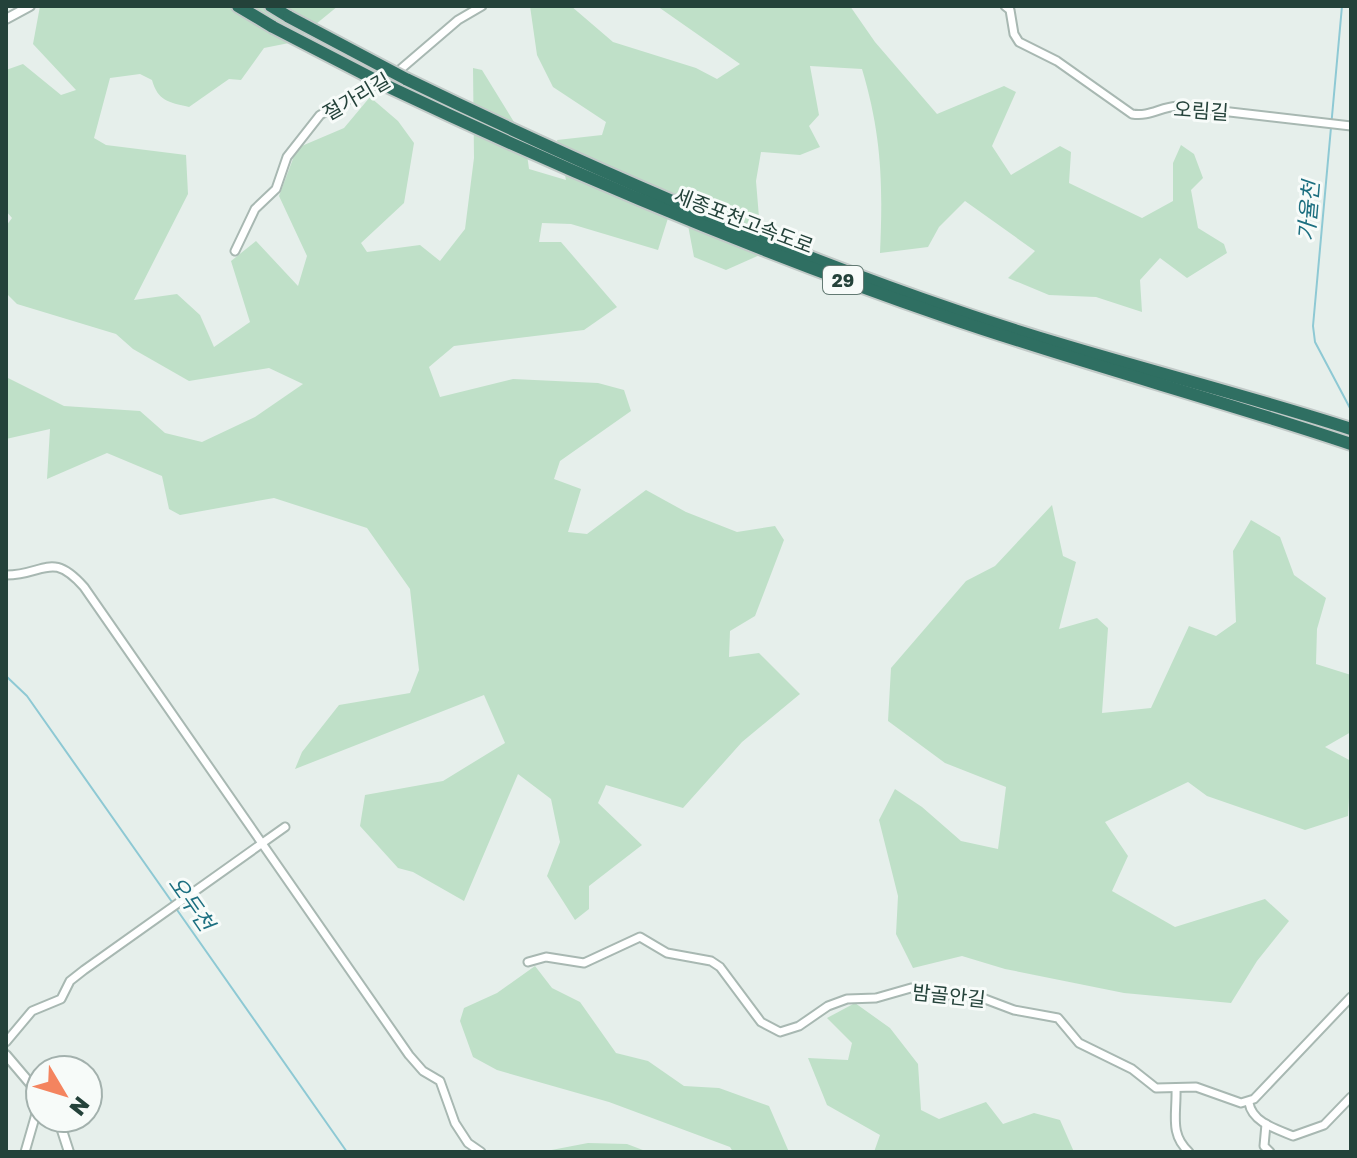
<svg xmlns="http://www.w3.org/2000/svg" width="1357" height="1158" viewBox="0 0 1357 1158" font-family="'Golos Text','Noto Sans KR',sans-serif">
<style>
.green{fill:#bfe0c8}
.lines{fill:none;stroke-linecap:round;stroke-linejoin:round}
.stream{stroke:#8ec9d4;stroke-width:2}
.minor-casing{stroke:#a8b8b2;stroke-width:11}
.tertiary-casing{stroke:#a8b8b2;stroke-width:12}
.motorway-casing{stroke:#c2cac8;stroke-width:16}
.minor{stroke:#fff;stroke-width:7}
.tertiary{stroke:#fff;stroke-width:8}
.motorway{stroke:#2f6f62;stroke-width:12}
.motorway-bridge-casing{stroke:#c2cac8;stroke-width:16;stroke-linecap:butt}
.motorway-bridge{stroke:#2f6f62;stroke-width:12}
.labels{text-anchor:middle;dominant-baseline:central;stroke-width:6;stroke-linejoin:round;paint-order:stroke}
.shield{fill:#f7fbf9;stroke:#637a73;stroke-width:2}
.shield-label{font-size:18px;font-weight:bold;fill:#24423a}
.street-label{font-size:20px;fill:#24423a;stroke:#f7fbf9}
.water-label{font-size:22px;font-style:italic;fill:#1c6f80;stroke:#f7fbf9}
</style>
<rect width="100%" height="100%" fill="#e6efeb"/>
<g class="green">
<path d="M40,6H338L294,42L264,48L241,80L229,79L189,107C168,102 158,101 152,80L140,74L110,78L94,138L106,145L186,155L188,194L134,300L177,294L200,315L214,347L250,322L231,261L256,241L298,286L307,256L279,196L297,148L344,128L370,97L398,121L414,143L404,203L361,243L367,252L420,245L440,261L465,229L474,158L473,68L482,70L525,140L529,169L566,180L557,140L602,135L606,122L553,87L537,55L530,6H571L613,42L696,68L717,79L740,64L657,6H850L875,42L937,114L1004,86L1016,92L992,146L1011,175L1060,146L1071,152L1069,183L1142,218L1173,201V163L1181,145L1194,154L1203,178L1191,190L1198,228L1224,244L1227,253L1187,278L1160,258L1140,280L1142,312L1096,297L1049,295L1008,278L1035,251L965,201L939,227L928,247L880,253C883,185 882,136 862,69L810,66L819,115L809,126L820,147L800,155L761,152L756,181L762,254L726,270L694,257L687,220L674,199L658,250L571,224L542,223L539,242H561L617,307L584,330L454,346L429,367L440,397L513,379L598,383L624,390L631,411L560,461L554,479L581,489L568,532L587,534L646,490L686,512L737,532L775,526L784,540L755,616L730,631L729,657L759,653L800,694L742,742L683,808L606,785L598,803L642,845L589,886V909L575,920L547,876L560,842L551,799L518,774L464,901L413,872L398,868L360,826L365,795L443,781L505,743L484,695L295,769L302,752L339,705L410,693L419,670L410,589L367,528L274,498L180,515L169,509L162,476L107,453L47,479L50,429L6,439V377L64,406L140,411L165,433L202,442L255,417L303,384L269,368L189,381L133,349L116,334L17,304L6,293V226L12,218L6,211V70L23,64L61,95L76,90L33,44Z"/>
<polygon points="1052,505 1063,556 1076,562 1059,629 1097,618 1108,628 1102,713 1151,708 1189,626 1216,636 1236,622 1233,551 1251,520 1280,537 1294,575 1326,598 1317,629 1316,664 1351,675 1351,732 1325,747 1351,761 1348,816 1305,830 1207,796 1188,782 1105,822 1128,856 1112,891 1175,927 1265,899 1289,921 1257,961 1231,1003 1124,993 1005,969 962,956 913,968 896,934 898,896 879,820 895,789 922,807 961,841 998,849 1006,787 945,763 888,721 891,668 966,581 995,566"/>
<polygon points="535,966 552,988 580,1002 616,1053 648,1061 684,1086 719,1088 769,1106 789,1152 733,1152 730,1147 609,1102 497,1070 473,1057 460,1021 464,1008 497,993"/>
<polygon points="855,1003 890,1028 918,1064 921,1110 939,1119 986,1102 1003,1124 1034,1113 1060,1120 1074,1152 874,1152 880,1135 827,1105 808,1058 848,1060 852,1043 827,1018"/>
<polygon points="588,1143 627,1144 648,1152 541,1152"/>
</g>
<g class="lines">
<g class="stream">
<polyline points="1342,6 1313,326 1315,342 1351,410"/>
<polyline points="6,676 27,696 172,902"/>
<polyline points="175,907 347,1152"/>
</g>
<g class="minor-casing">
<g id="minor">
<path d="M1005,6L1010,10L1014,34L1019,42L1057,61L1132,114C1150,117 1160,107 1178,106L1351,126"/>
<polyline points="235,251 255,209 276,189 287,157 320,115 395,74 458,20 482,6"/>
<path d="M6,575C45,575 51,550 84,587L409,1055L423,1071L440,1081L455,1123L468,1143L481,1152"/>
<polyline points="528,962 546,957 584,963 640,937 667,953 711,961 720,967 761,1022 780,1032 799,1026 828,1006 847,999 876,998 911,988 938,996 969,993 1014,1010 1058,1018 1079,1043 1132,1069 1156,1088 1196,1087 1241,1103 1254,1099 1351,997"/>
<polyline points="6,1042 32,1011 61,999 70,981 84,970 285,827"/>
<path d="M1176,1088C1177,1114 1169,1134 1189,1152"/>
<path d="M1249,1103C1252,1122 1276,1129 1293,1136L1324,1125L1351,1097"/>
<polyline points="1266,1124 1264,1146 1270,1152"/>
<polyline points="25,1152 40,1100"/>
</g>
</g>
<g class="tertiary-casing">
<g id="tertiary">
<polyline points="6,19 30,6"/>
<polyline points="6,1055 40,1095"/>
<polyline points="58,1118 69,1152"/>
</g>
</g>
<g class="motorway-casing">
<g id="motorway">
<polyline points="238,6 273,27"/>
<polyline points="271,6 289,17"/>
<path d="M406,79C585,166 769,247 957,311C1087,356 1221,387 1351,429"/>
<path d="M387,86C570,173 755,251 947,317C1080,363 1217,399 1351,444"/>
</g>
</g>
<use href="#minor" class="minor"/>
<use href="#tertiary" class="tertiary"/>
<use href="#motorway" class="motorway"/>
<g class="motorway-bridge-casing">
<g id="motorway-bridge">
<polyline points="289,17 406,79"/>
<polyline points="273,27 387,86"/>
</g>
</g>
<use href="#motorway-bridge" class="motorway-bridge"/>
</g>
<g class="labels">
<rect class="shield" x="823" y="266" width="40" height="28" rx="6"/>
<g class="shield-label">
<text x="843" y="280">29</text>
</g>
<g class="street-label">
<text transform="translate(356 96) rotate(-30)">절가리길</text>
<text transform="translate(1201 110) rotate(4)">오림길</text>
<text transform="translate(744 220) rotate(21)">세종포천고속도로</text>
<text transform="translate(949 995) rotate(6)">밤골안길</text>
</g>
<g class="water-label">
<text transform="translate(1308 211) rotate(-85)">가율천</text>
<text transform="translate(192 903) rotate(55)">오두천</text>
</g>
</g>
<rect width="1357" height="1158" fill="none" stroke="#24423a" stroke-width="16"/>
<g transform="translate(64 1094) rotate(128)"><circle r="38" fill="#f7fbf9" stroke="#a3b1ad" stroke-width="2"/>
<path d="M0-6L14 30L0 20L-14 30Z" fill="#f4845f"/>
<text y="-12" font-size="22" font-weight="bold" text-anchor="middle" fill="#24423a">N</text>
</g>
</svg>
